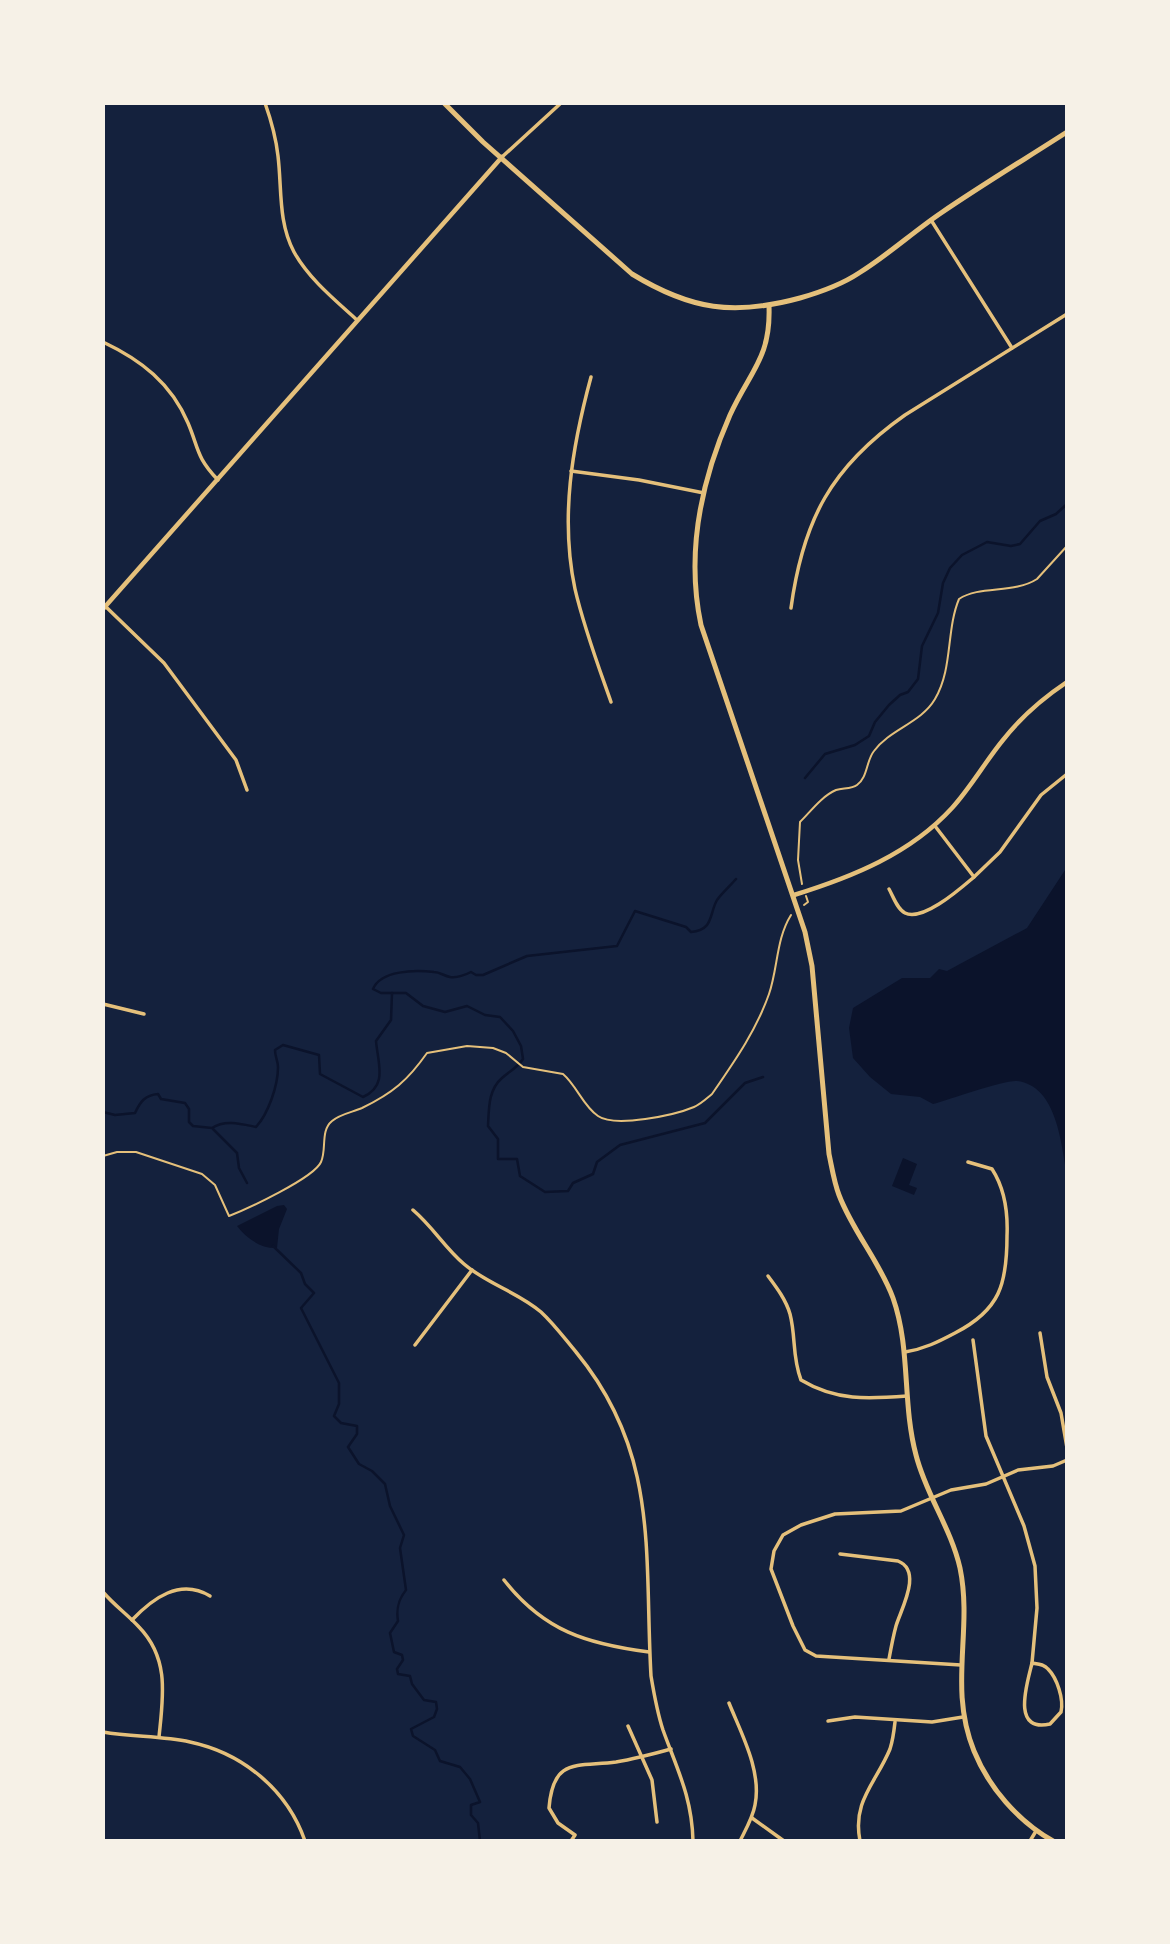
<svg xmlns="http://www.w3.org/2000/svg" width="1170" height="1944" viewBox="0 0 1170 1944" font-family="Merriweather,serif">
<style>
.water{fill:#0b132b}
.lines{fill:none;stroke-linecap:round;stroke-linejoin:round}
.stream{stroke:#0b132b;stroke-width:2.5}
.path{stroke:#e5c07b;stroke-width:2}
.minor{stroke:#e5c07b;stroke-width:3.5}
.tertiary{stroke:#e5c07b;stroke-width:4.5}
.secondary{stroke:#e5c07b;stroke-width:5}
.primary{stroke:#e5c07b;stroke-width:5}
</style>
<rect width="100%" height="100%" fill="#14213d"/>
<g class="water">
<path d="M1067,867V1175C1061,1143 1057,1086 1017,1081C1004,1080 948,1100 933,1104L920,1097L891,1094L870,1077L853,1058L849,1028L853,1008L902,978H930L939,969L947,971L958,965L1027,928Z"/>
<polygon points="903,1158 917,1164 909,1185 917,1188 914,1195 892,1186"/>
<path d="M284,1205L287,1209L279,1229L277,1248C261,1249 246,1238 237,1226L277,1206Z"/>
</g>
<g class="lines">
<g class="stream">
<polyline points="805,778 825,754 855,745 869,736 875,722 889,705 900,695 908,692 918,679 922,646 938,613 943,583 950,568 962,555 987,542 1011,546 1020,544 1040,521 1056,514 1067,504"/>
<path d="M736,879C730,886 722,893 717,900C709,914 714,930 691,932L686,927L635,911L617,946L527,956L483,975H476L471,972C465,975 456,978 450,977C444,976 440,972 434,972C415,970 381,970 373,989L381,993H406L423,1006L445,1012L467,1006L485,1015L500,1017L513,1031L521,1046L523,1059C517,1068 510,1071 502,1078C488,1090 489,1109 488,1126L498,1139V1159H517L520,1176L545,1192L568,1191L573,1183L593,1174L597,1162L620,1145L705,1123L745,1083L763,1077"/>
<path d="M103,1112L115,1115L135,1113C140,1102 145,1095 158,1094L161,1099L185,1103L189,1109V1122L193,1126L212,1128C225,1119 242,1124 256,1127C268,1114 278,1086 278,1067C278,1061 275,1057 275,1050L283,1045L319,1055L320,1074L363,1097C388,1086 378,1064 376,1041L391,1020L392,993"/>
<polyline points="213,1129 237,1153 239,1168 247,1183"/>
<path d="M273,1246L301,1273L305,1284L314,1293L301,1308L339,1383V1404L334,1416L341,1423L357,1426V1434L348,1447L359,1464L372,1471L385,1484L390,1506L404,1535L400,1548L406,1590C398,1600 396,1609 398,1621L390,1633L394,1652L402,1655L403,1660L397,1669L398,1674L410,1676L412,1684L424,1700L436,1702L437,1709L434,1717L411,1729L413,1736L435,1750L440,1761L460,1767L470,1779L480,1802L471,1805V1815L478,1823L480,1841"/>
</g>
<g class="path">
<path d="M802,884L798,860L800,822C811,811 822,796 836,790C843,788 852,789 857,785C868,777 866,761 874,751C890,729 921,723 935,699C953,669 946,630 959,599C980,585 1014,594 1037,579L1067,546"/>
<polyline points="804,905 808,902 806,896"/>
<path d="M103,1156L117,1152H136L202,1174L215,1185L229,1216C247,1209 314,1178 321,1162C327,1149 320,1131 332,1121C340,1114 353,1112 362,1108C393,1093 408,1080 427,1053L467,1046L493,1048L506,1053L523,1067L563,1074C577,1086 583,1106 598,1116C615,1128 675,1115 694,1107C701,1104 706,1099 712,1094C734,1062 756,1031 769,994C778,968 776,939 791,915"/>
</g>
<g class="minor">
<path d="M265,103C271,120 276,138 278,156C282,189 278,222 294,252C309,279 335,300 357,320"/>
<polyline points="502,157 561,103"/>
<polyline points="931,220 1012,348"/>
<path d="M103,342C141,360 171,383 188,423C199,449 196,457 218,480"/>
<path d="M591,377C572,447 560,518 575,589C584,628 598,665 611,702"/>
<polyline points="571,471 639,480 704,493"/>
<polyline points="103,604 164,663 236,760 247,790"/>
<path d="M791,608C803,520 831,467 905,415L1067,314"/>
<polyline points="935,826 974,877 1000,852 1041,795 1067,774"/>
<path d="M889,889C893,896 897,909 905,913C923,922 961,888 974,877"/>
<polyline points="103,1004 144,1014"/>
<path d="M413,1210C433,1227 445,1248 464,1264C487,1284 518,1292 541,1312C554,1324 565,1339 576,1352C660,1454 644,1553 651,1676C654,1694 657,1712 663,1730C677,1769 692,1797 693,1841"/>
<path d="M768,1276C777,1288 786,1300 790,1314C796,1337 792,1357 801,1380C836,1401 868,1399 907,1396"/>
<polyline points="1040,1333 1047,1377 1061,1413 1067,1448"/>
<polyline points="973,1340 986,1436 1024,1526 1035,1566 1037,1608 1032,1663"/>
<polyline points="415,1345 472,1270"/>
<path d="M905,1352C924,1349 938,1342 955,1333C1000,1310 1007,1284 1007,1236C1008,1213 1005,1189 992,1169L968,1162"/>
<path d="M840,1554L898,1561C923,1571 901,1609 896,1626C893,1637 891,1648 889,1659"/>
<path d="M504,1580C544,1631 587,1644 649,1652"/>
<path d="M103,1592C114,1605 128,1615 139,1627C170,1659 163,1697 159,1737"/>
<path d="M132,1620C153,1598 180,1578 210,1596"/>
<path d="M1032,1663C1038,1664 1044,1664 1048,1669C1057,1678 1064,1699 1061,1712L1050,1724C1010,1733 1028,1681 1032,1663Z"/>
<polyline points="961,1665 816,1656 805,1650 793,1626 771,1569 774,1551 783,1535 801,1525 835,1514 901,1511 951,1490 986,1484 1018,1470 1053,1466 1067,1460"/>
<path d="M729,1703C741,1733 762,1771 755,1805C753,1817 746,1829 740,1841"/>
<polyline points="828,1721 855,1717 932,1722 963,1717"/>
<polyline points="628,1726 652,1780 657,1822"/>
<path d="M103,1732C132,1737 161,1736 190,1742C242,1753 287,1789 305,1841"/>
<polyline points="752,1818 784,1841"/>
<path d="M571,1841L575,1835L558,1823L549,1808C553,1757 577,1767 616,1762C634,1759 653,1754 671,1749"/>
<path d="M860,1841C852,1801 876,1783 890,1749C893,1740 894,1731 895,1722"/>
<polyline points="1030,1841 1036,1831"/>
</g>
<g class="tertiary">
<polyline points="103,609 502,157"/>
<path d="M794,895C852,877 910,854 952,808C971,787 985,762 1003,740C1021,717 1043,698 1067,682"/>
</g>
<path class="secondary" d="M769,306C771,358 750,371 730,415C701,481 686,554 701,625L805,932L812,966L829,1154C832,1168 834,1182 839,1195C853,1232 880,1262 893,1298C911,1349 902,1403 916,1455C926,1495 951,1528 960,1568C973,1631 948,1687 974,1751C989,1788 1018,1821 1053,1841"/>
<path class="primary" d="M444,103L483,142L632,274C691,310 734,316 800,298C821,292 841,285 859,273C888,255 913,232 941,213C982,185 1025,159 1067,132"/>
</g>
<rect width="1170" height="1944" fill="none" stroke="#f6f1e7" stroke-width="210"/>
</svg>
